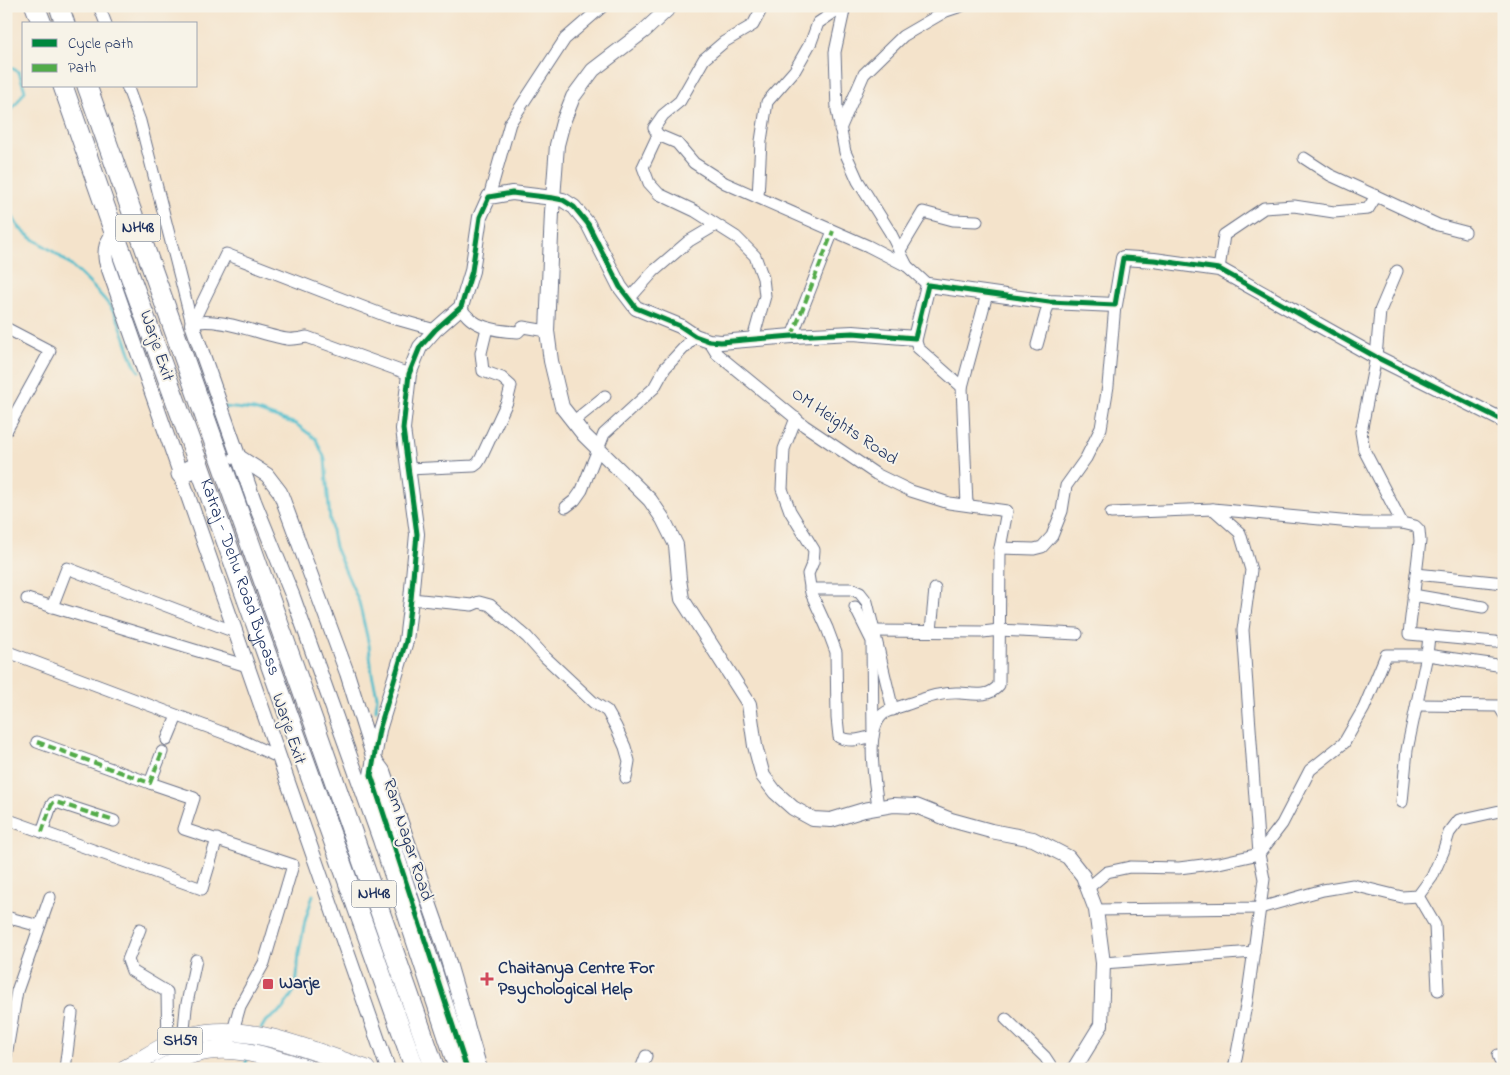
<svg xmlns="http://www.w3.org/2000/svg" width="1510" height="1075" viewBox="0 0 1510 1075" font-family="'Indie Flower',sans-serif">
<style>
.lines{fill:none;stroke-linecap:round;stroke-linejoin:round}
.stream{stroke:#51bdcc;stroke-width:3}
.minor-casing{stroke:#676e84;stroke-width:13}
.tertiary-casing{stroke:#676e84;stroke-width:16}
.primary-casing{stroke:#676e84;stroke-width:19}
.trunk-casing{stroke:#676e84;stroke-width:21}
.minor{stroke:#fff;stroke-width:11}
.tertiary{stroke:#fff;stroke-width:14}
.primary{stroke:#fff;stroke-width:18}
.trunk{stroke:#fff;stroke-width:19}
.quiet{stroke:#52ab49;stroke-width:4;stroke-dasharray:8 4;stroke-linecap:butt}
.cycleway-casing{stroke:#f7f3e8;stroke-width:8}
.cycleway{stroke:#00873e;stroke-width:5}
.poi-dot{fill:#d1495b;stroke:#f7f3e8;stroke-width:2}
.labels{text-anchor:middle;dominant-baseline:central;stroke-width:4;stroke-linejoin:round;paint-order:stroke}
.shield{fill:#f7f3e8;stroke:#5d6a87;stroke-width:1}
.shield-label{font-size:16px;font-weight:bold;fill:#1b2f5e}
.street-label{font-size:18px;fill:#1b2f5e;stroke:#f7f3e8}
.poi-label{font-size:18px;font-weight:bold;fill:#1b2f5e;stroke:#f7f3e8;text-anchor:start}
</style>
<rect width="100%" height="100%" fill="#f7f3e8"/>
<filter id="ink" filterUnits="userSpaceOnUse"><feTurbulence type="fractalNoise" baseFrequency=".02" numOctaves="2"/><feDisplacementMap in="SourceGraphic" scale="10" xChannelSelector="R" yChannelSelector="G"/><feConvolveMatrix kernelMatrix="1 2 1 2 8 2 1 2 1" color-interpolation-filters="sRGB"/></filter>
<filter id="wash" filterUnits="userSpaceOnUse"><feTurbulence type="fractalNoise" baseFrequency=".0096" numOctaves="4" result="noise"/><feDisplacementMap in="SourceGraphic" scale="20" xChannelSelector="R" yChannelSelector="G"/><feGaussianBlur stdDeviation="1.12" result="paint"/><feColorMatrix in="noise" values="0 0 0 0 0 0 0 0 0 0 0 0 0 0 0 0 0 1.4 0 .05"/><feComposite in="paint" operator="in"/></filter>
<g filter="url(#wash)">
<rect width="100%" height="100%" fill="#f4e3cb"/>
<g class="lines">
<g class="stream">
<polyline points="6,65 19,72 25,91 6,118"/>
<path d="M6,202C10,210 13,219 18,226C28,239 46,245 58,255C74,267 104,296 114,312C123,325 131,364 139,371"/>
<polyline points="224,407 254,410 296,424 316,439 325,459 330,520 335,547 359,602 369,645 372,674 377,696 376,710"/>
<polyline points="261,1029 265,1022 282,1010 296,988 299,953 305,921 313,895"/>
<polyline points="245,1069 247,1057"/>
</g>
</g>
</g>
<g filter="url(#ink)">
<g class="lines">
<g class="minor-casing">
<g id="minor">
<polyline points="99,6 106,24"/>
<polyline points="845,6 835,52 837,110 845,152 858,181 890,232 907,266"/>
<polyline points="127,86 140,121 192,324 226,254 389,317 435,330"/>
<polyline points="840,129 864,74 903,36 946,11 961,6"/>
<polyline points="658,135 654,128 663,115 680,101 704,59 724,42 753,25 763,6"/>
<polyline points="1304,158 1330,175 1376,196"/>
<polyline points="489,197 510,123 565,39 603,6"/>
<polyline points="758,197 761,141 767,102 795,70 811,42 818,23 843,6"/>
<polyline points="899,252 923,212 953,220 977,221"/>
<polyline points="1219,269 1224,235 1264,208 1294,206 1334,212 1368,209 1376,196 1438,225 1465,232"/>
<polyline points="1397,271 1380,311 1376,357 1361,432 1364,450 1402,523 1415,526 1419,530 1420,541 1409,634 1495,642"/>
<polyline points="629,299 654,271 689,241 716,225"/>
<path d="M461,307C471,328 497,331 518,332L523,327L547,331"/>
<path d="M192,324C212,314 265,336 287,339C293,340 301,338 307,337L409,374"/>
<polyline points="6,328 50,351 6,431"/>
<polyline points="792,336 833,231"/>
<polyline points="915,338 918,348 962,387 967,505"/>
<polyline points="753,339 765,296 763,278 755,256 736,237 695,211 659,194 649,183 643,167 658,135 677,143 694,163 725,183 868,246 907,266 928,285"/>
<path d="M709,341L717,354L805,426L876,474L911,491L949,503L1007,511L1000,548L999,685C989,698 974,694 960,693C942,692 928,697 911,703C903,706 894,708 886,712C862,726 876,785 878,808"/>
<polyline points="1037,345 1049,302"/>
<polyline points="962,387 987,294"/>
<path d="M796,418L784,449L782,489L790,511L814,550L813,562L808,574L811,593L827,628L836,652L837,718L839,737C851,743 860,739 873,736L872,641L855,607"/>
<polyline points="574,421 605,396"/>
<polyline points="408,469 474,466 478,463 481,458 507,402 511,386 502,378 483,371 481,353 487,328"/>
<polyline points="566,507 575,500 582,490 604,434 654,388 665,368 695,336"/>
<polyline points="1213,509 1240,533 1251,570 1243,630 1259,854 1264,879 1247,1000 1234,1069"/>
<polyline points="1111,513 1213,509 1362,523 1402,523"/>
<polyline points="1000,548 1034,549 1042,547 1052,536 1062,511 1066,486 1086,458 1101,428 1108,386 1115,305"/>
<polyline points="1416,574 1504,583"/>
<polyline points="810,589 851,589 860,593 867,602 893,710"/>
<polyline points="1413,595 1483,607"/>
<polyline points="27,599 247,666"/>
<polyline points="411,599 472,605 479,602 490,605 527,637 545,657 593,702 607,711 616,727 625,747 629,761 626,778"/>
<polyline points="52,607 67,568 235,632"/>
<polyline points="873,631 983,632 999,630 1077,634"/>
<polyline points="931,631 935,589"/>
<polyline points="8,652 237,738 278,757"/>
<polyline points="1417,705 1499,706 1504,714"/>
<polyline points="167,740 177,716"/>
<polyline points="37,742 150,783 162,752"/>
<polyline points="150,783 194,798 184,829 293,865 264,963 240,1006 231,1038"/>
<polyline points="1402,802 1407,750 1427,655 1504,666"/>
<polyline points="6,819 202,889 217,839"/>
<polyline points="42,832 51,806 53,803 56,802 114,821"/>
<polyline points="1088,888 1107,872 1130,867 1179,868 1219,863 1259,854 1282,824 1310,770 1344,743 1364,708 1386,655 1427,655 1429,636"/>
<polyline points="1418,896 1435,925 1438,990"/>
<polyline points="1096,910 1260,908 1323,890 1353,885 1402,897 1418,896 1432,877 1443,852 1449,833 1459,820 1504,810"/>
<polyline points="6,917 39,926"/>
<polyline points="140,929 128,960 132,971 167,992 168,1046"/>
<polyline points="1103,963 1254,952"/>
<polyline points="1006,1019 1045,1057 1053,1069"/>
<polyline points="183,1040 186,1008 196,960"/>
<polyline points="1498,1055 1503,1069"/>
<polyline points="6,1056 17,991 50,897"/>
<polyline points="65,1069 72,1013"/>
<polyline points="641,1069 646,1056"/>
</g>
</g>
<g class="tertiary-casing">
<g id="tertiary">
<polyline points="671,6 644,31 593,70 573,97 563,122 557,145 552,212 547,331 551,361 562,407 584,435 650,500 663,519 676,545 679,579 682,599 749,704 755,746 763,776 775,792 793,808 813,819 831,820 864,810 893,805 916,806 951,820 991,831 1033,839 1068,857 1083,876 1096,910 1103,963 1101,1025 1074,1069"/>
<path d="M114,232C107,242 104,248 106,261L388,1069"/>
<polyline points="192,324 254,501 293,597 380,840 456,1069"/>
<polyline points="236,457 239,457 267,475 280,492 347,673 374,759 383,771 443,943 480,1069"/>
<polyline points="467,1069 371,775 379,730 406,641 411,599 417,534 403,429 409,374 420,347 435,330 461,307 472,271 480,217 489,197 512,193 553,198 563,200 574,207 588,224 620,287 636,308 680,326 695,336 709,341 721,342 792,336 853,333 915,338 928,285 1049,302 1115,305 1123,258 1154,260 1219,269 1376,357 1504,421"/>
</g>
</g>
<g class="primary-casing">
<g id="primary">
<path d="M125,1069C146,1058 167,1042 191,1036C249,1021 311,1051 366,1069"/>
<path d="M161,1069C172,1063 182,1057 193,1054C232,1042 272,1058 308,1069"/>
</g>
</g>
<g class="trunk-casing">
<g id="trunk">
<polyline points="35,6 42,24"/>
<polyline points="59,6 65,24"/>
<path id="s1" d="M63,86L114,232L199,465L415,1069"/>
<polyline points="87,86 313,720 435,1069"/>
<polyline points="181,474 199,465"/>
</g>
</g>
<use href="#minor" class="minor"/>
<use href="#tertiary" class="tertiary"/>
<use href="#primary" class="primary"/>
<use href="#trunk" class="trunk"/>
<g class="quiet">
<polyline points="792,336 833,231"/>
<polyline points="37,742 150,783 162,752"/>
<polyline points="42,832 51,806 53,803 56,802 114,821"/>
</g>
<g class="cycleway-casing">
<polyline id="cycleway" points="467,1069 371,775 379,730 406,641 411,599 417,534 403,429 409,374 420,347 435,330 461,307 472,271 480,217 489,197 512,193 553,198 563,200 574,207 588,224 620,287 636,308 680,326 695,336 709,341 721,342 792,336 853,333 915,338 928,285 1049,302 1115,305 1123,258 1154,260 1219,269 1376,357 1504,421"/>
</g>
<use href="#cycleway" class="cycleway"/>
</g>
</g>
<g class="poi-dot">
<path d="M484.5 971.5h5v5h5v5h-5v5h-5v-5h-5v-5h5z"/>
<rect x="262" y="978" width="12" height="12" rx="2.5"/>
</g>
<g class="labels">
<g class="shield">
<rect x="115.5" y="214.5" width="45" height="27" rx="4"/>
<rect x="351.5" y="880.5" width="45" height="27" rx="4"/>
<rect x="157.5" y="1027.5" width="45" height="27" rx="4"/>
</g>
<g class="shield-label">
<text x="138" y="228">NH48</text>
<text x="374" y="894">NH48</text>
<text x="180" y="1041">SH59</text>
</g>
<g class="street-label">
<text transform="translate(156 346) rotate(71)">Warje Exit</text>
<text transform="translate(844 427) rotate(34)">OM Heights Road</text>
<text stroke="none"><textPath href="#s1" startOffset="522">Katraj - Dehu Road Bypass</textPath></text>
<text transform="translate(288 729) rotate(71)">Warje Exit</text>
<text transform="translate(407 840) rotate(72)">Ram Nagar Road</text>
</g>
<g class="poi-label">
<text x="498" y="969">Chaitanya Centre For<tspan x="498" dy="21">Psychological Help</tspan></text>
<text x="279" y="984">Warje</text>
</g>
</g>
<rect width="1510" height="1075" fill="none" stroke="#f7f3e8" stroke-width="25"/>
<rect x="22" y="22" width="175" height="65" fill="#f7f3e8" stroke="#9fa5b1"/>
<rect x="32" y="39" width="25" height="8" fill="#00873e" stroke="#9fa5b1"/>
<text x="68" y="48" font-size="15" fill="#1b2f5e">Cycle path</text>
<rect x="32" y="64" width="25" height="8" fill="#52ab49" stroke="#9fa5b1"/>
<text x="68" y="72" font-size="15" fill="#1b2f5e">Path</text>
</svg>
